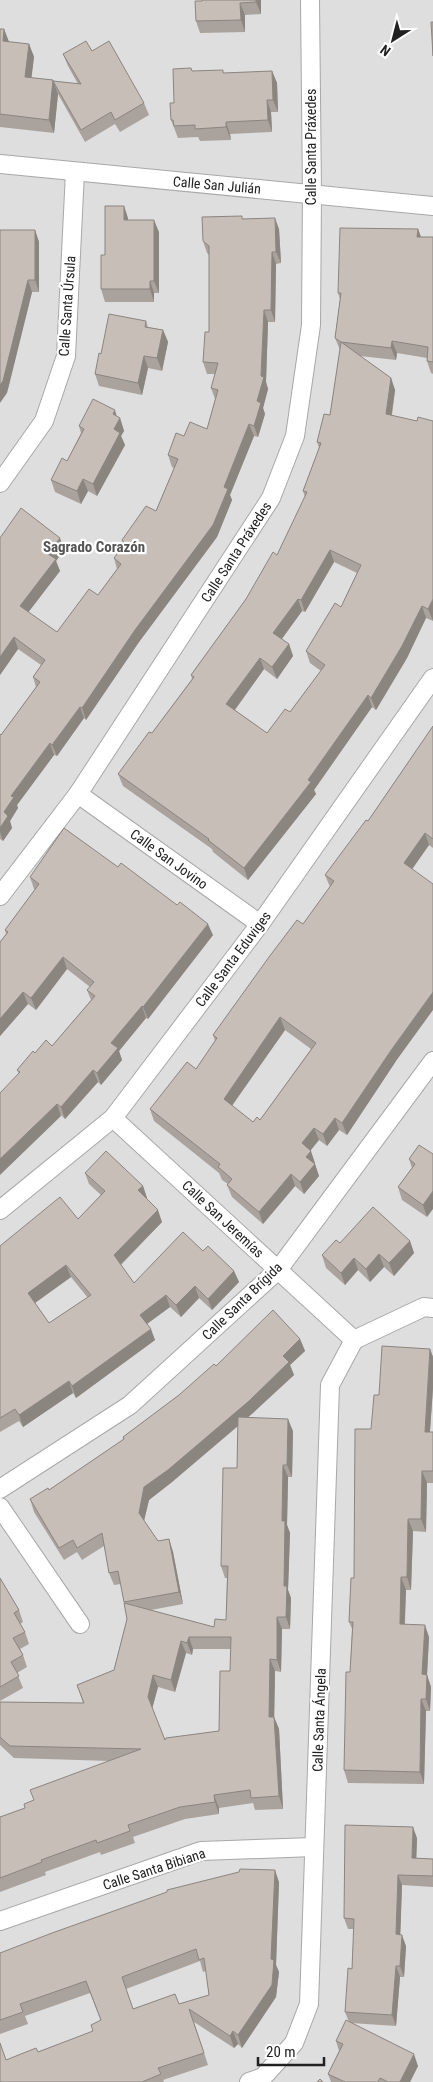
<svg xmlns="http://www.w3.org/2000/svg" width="433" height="2082" viewBox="0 0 433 2082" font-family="'Roboto Condensed',sans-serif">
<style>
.residential{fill:#dfdede}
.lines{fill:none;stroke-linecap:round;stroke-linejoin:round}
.street-casing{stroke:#a8a8a8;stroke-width:20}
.street{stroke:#fff;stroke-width:18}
.wall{fill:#aaa39d;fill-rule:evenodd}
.shaded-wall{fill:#8b8580}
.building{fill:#c6beb7;stroke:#8b8580;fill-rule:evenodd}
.labels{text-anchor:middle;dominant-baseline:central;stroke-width:4.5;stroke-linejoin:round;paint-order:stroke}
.street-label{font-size:14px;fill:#212121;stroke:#fff}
.neighbourhood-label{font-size:15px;font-weight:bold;fill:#545454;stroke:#fff}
</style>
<rect width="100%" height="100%" fill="#f1eee8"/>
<rect class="residential" x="0" y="0" width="433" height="2082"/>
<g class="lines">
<g class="street-casing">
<g id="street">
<polyline points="0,164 433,206"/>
<polyline points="0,483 44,421 66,356 75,172"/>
<polyline points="78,794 260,924"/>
<polyline points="0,896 78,794 271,498 295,436 311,325 312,194 310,0"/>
<polyline points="113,1118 354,1340"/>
<polyline points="0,1210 113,1118 260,924 433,678"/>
<polyline points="354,1340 424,1307 433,1308"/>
<polyline points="0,1489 130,1405 278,1270 433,1061"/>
<polyline points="0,1507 80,1624"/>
<polyline points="0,1921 201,1851 314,1847"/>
<polyline points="249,2082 263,2077 294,2043 309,2004 330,1385 354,1340"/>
</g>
</g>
<use href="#street" class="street"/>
</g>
<g class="wall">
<polygon points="202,0 261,0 261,14 245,15 245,32 200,33 196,21"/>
<polygon points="0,29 4,29 9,42 29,44 34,57 31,78 53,80 58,94 54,133 0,127"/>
<polygon points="92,51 144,103 149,115 120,132 115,124 85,142 58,94 53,81 78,84 68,66 63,54"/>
<polygon points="192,71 224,73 272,71 277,83 278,112 271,112 272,132 230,134 231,140 200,141 198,137 178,138 171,120 174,103"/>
<polygon points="124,206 128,220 159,232 159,293 154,293 154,302 105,302 101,289 105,255"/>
<polygon points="243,219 279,229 281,263 276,264 275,322 268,322 266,382 268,389 263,408 265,414 258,437 254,436 230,495 232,500 217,537 139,642 86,720 84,718 57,756 54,755 17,805 18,808 10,821 12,828 3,841 0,839 0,734 1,735 36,687 33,677 41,665 18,649 0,675 0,538 64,550 56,561 60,571 28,612 57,632 98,595 117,569 114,558 123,545 122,540 156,511 174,468 172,467 168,455 184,436 207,429 215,399 211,388 215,374 207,374 203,362 209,332 209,255 207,253 203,241"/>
<path d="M418,229L421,237H433V374L431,373L427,361V358L397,353L396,360L360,356L391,378L395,390L392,415L433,621L426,618L407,658L376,710L372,707L314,790L316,794L248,880L213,852L212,849L123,786L118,774L152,733L192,679L191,675L246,599L277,555L305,497L303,491L319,448L317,442L330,415L340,350L335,338L340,299L338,293ZM334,562L357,573L341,607L306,651L310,663L321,671L290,712L267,733L235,710L264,669L277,679L293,656L289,644L282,639L302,611L305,612Z"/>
<polygon points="35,230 39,242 39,292 32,292 7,393"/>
<polygon points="146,321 148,327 163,330 168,342 162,371 148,368 142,395 99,386 95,374 101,354"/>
<polygon points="117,417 120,418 124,431 121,436 125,445 97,496 88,491 81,504 55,492 51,480 67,461 81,433 79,426"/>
<path d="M433,726V848L429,845L412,869L396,1061L347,1135L339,1130L327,1146L319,1140L310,1150L319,1176L304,1194L295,1186L263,1224L232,1197L227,1185L228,1184L222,1180L219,1173L154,1121L150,1109L196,1069L215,1041L213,1035L303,924L330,887L325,875L368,821ZM285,1030L311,1049L260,1120L253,1122L232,1106Z"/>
<polygon points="30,877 213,935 148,1019 146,1018 119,1051 122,1060 101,1085 98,1082 65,1119 19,1074 17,1070 35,1053 52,1046 91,1000 87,990 90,987 67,969 36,1010 28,1004 0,1036 0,942 6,934 5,930 35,890 34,889"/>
<polygon points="419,1145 427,1217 402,1200 398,1187 412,1168 409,1159"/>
<path d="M85,1173L143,1186L147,1198H146L162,1222L121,1265L134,1283L203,1251L234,1271L239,1282L212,1310L199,1298L181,1317L170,1307L147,1324L155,1340L76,1398L73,1393L23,1427L19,1421L0,1432V1246L78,1219L101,1195L89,1184ZM71,1277L88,1298L49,1323L35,1303Z"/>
<polygon points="410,1241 414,1253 394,1276 384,1267 370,1282 358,1270 345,1285 326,1268 322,1255 340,1243"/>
<path d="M300,1339L305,1351L290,1365L294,1375L248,1417L293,1431L292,1477H288L287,1525L290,1533L288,1590L291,1598L290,1629H282L281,1672L275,1671L274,1717L279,1729L283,1809L255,1810L253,1803L219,1808V1814L185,1819L133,1837L135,1843L101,1855L100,1852L45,1872L46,1875L0,1892V1817L25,1808L34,1800L110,1761L14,1758L0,1745V1702L83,1703L77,1685L114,1670L127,1619L121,1584L114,1585L109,1573L104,1546L82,1560L77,1552L64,1560L34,1512L30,1499L49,1490L123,1440V1437L179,1395L216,1366ZM238,1426L237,1468L221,1566L225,1578H227L226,1620L214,1627L151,1610L183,1604L173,1552L169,1539L158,1541L144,1521L149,1500L172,1482ZM193,1649H231L230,1671L219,1731L165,1740L152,1709L158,1687L175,1692L186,1653L192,1655Z"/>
<polygon points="430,1349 433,1357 433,1388 430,1432 433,1432 433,1483 427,1483 426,1532 413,1531 411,1590 406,1590 405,1624 429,1637 427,1675 431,1687 430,1711 426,1711 424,1784 348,1783 344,1770 350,1672 352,1629 349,1622 354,1578 379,1395"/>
<polygon points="0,1578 19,1610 23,1622 20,1624 25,1632 29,1644 20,1649 23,1655 27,1667 17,1673 23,1688 0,1701"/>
<polygon points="417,1838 416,1858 433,1859 433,1887 402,1885 400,1935 406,1946 404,1977 400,1977 396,2026 351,2023 418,2066 410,2082 331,2082 328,2074 339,2051 336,2041 349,2022 345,2012 352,1969 354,1929 348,1929 344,1918"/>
<path d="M279,1882L276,1965L279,1972L276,1997L242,2048L238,2044L234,2048L194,2022L208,2065L163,2080L164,2082H0L6,2060L38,2052L93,2032L101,2021L90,1993L25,2016L28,2024L0,2034V1953ZM200,1961L203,1972L206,1971L209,1995L179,2004L133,2009L126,1989Z"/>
</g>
<g class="shaded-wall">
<polygon points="256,0 261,0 261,14 256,2"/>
<polygon points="240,3 245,15 245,32 241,20"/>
<polygon points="4,29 9,42 3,41"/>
<polygon points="29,44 34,57 30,90 25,77"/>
<polygon points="272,71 277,83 278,112 273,100"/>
<polygon points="53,80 58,94 54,133 49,120"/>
<polygon points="267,100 271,112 272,132 268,120"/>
<polygon points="226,122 230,134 231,140 226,127"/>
<polygon points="124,206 128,218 128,232 124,220"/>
<polygon points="275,218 279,229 281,263 276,252"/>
<polygon points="154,220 159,232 159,293 154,281"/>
<polygon points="418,229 422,240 417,237"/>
<polygon points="35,230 39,242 39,292 35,280"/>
<polygon points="272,252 276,264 275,322 271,310"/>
<polygon points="28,280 32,292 7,393 0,403 0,385"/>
<polygon points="150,281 154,293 154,302 150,289"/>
<polygon points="264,310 268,322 266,382 268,389 263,408 265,414 258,437 254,426 261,376"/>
<polygon points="163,330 168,342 162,371 157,358"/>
<polygon points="392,341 397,353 396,360 391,348"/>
<polygon points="144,356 148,368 142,395 138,383"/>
<polygon points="391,378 395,390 390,426 386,414"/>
<polygon points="115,410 118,421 120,418 124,431 121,436 125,445 97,496 93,484 114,429 113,414"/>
<polygon points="249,424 254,436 230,495 232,500 217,537 139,642 86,720 82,708 224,487"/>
<polygon points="83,479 88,491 81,504 77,491"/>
<polygon points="60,538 64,550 56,561 60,571 24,618 20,606 48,554"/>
<polygon points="330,550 334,562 305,612 301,600"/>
<polygon points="298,599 302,611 278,644 273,633"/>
<polygon points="433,599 433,621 428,609"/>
<polygon points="422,606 426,618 407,658 376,710 371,698"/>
<polygon points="14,637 18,649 0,675 0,657"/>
<polygon points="289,644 293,656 277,679 272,667"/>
<polygon points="260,658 264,669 231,715 226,704"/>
<polygon points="368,695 372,707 314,790 316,794 248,880 244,868 308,780"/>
<polygon points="80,707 84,718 57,756 52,745"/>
<polygon points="50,743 54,755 17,805 18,808 10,821 12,828 3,841 0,832 0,828 4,812 11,796"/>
<polygon points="425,833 429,845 408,875 404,863"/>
<polygon points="208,924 213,935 148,1019 143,1007"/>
<polygon points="63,957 67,969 36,1010 31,998"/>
<polygon points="23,992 28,1004 0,1036 0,1019"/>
<polygon points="433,992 433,1010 396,1061 347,1135 342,1123 392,1049"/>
<polygon points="142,1006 146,1018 119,1051 122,1060 101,1085 97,1073 111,1043"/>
<polygon points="280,1017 285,1030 228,1111 224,1099"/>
<polygon points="93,1070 98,1082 65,1119 61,1107"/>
<polygon points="57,1104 61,1116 0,1175 0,1159"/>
<polygon points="335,1118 339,1130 327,1146 323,1134"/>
<polygon points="314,1128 319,1140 307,1155 302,1143"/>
<polygon points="311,1151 315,1163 311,1168 315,1164 319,1176 304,1194 300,1182 306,1157"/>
<polygon points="291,1174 295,1186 263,1224 259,1212"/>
<polygon points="143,1186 147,1198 142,1202 138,1190"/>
<polygon points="433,1191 433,1209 427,1217 423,1205"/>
<polygon points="158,1210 162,1222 118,1267 114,1255"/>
<polygon points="410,1241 414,1253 394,1276 389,1263"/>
<polygon points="379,1254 384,1267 370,1282 366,1269"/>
<polygon points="354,1258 358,1270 345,1285 341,1273"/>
<polygon points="66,1265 71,1277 32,1305 28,1293"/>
<polygon points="234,1271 239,1282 212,1310 208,1299"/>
<polygon points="195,1286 199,1298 181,1317 176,1305"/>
<polygon points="166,1295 170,1307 144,1326 140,1315"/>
<polygon points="151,1329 155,1340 76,1398 72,1386"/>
<polygon points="300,1339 305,1351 290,1365 294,1375 253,1413 172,1482 149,1500 143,1525 139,1513 144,1487"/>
<polygon points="430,1349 433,1357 433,1388 429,1444 425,1432"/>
<polygon points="69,1381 73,1393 23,1427 19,1415"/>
<polygon points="288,1419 293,1431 292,1477 287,1465"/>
<polygon points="283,1465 288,1477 287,1525 290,1533 288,1590 291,1598 290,1629 286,1617 284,1586 282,1521"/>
<polygon points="422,1471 427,1483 426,1532 421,1519"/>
<polygon points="408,1519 413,1531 411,1590 407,1577"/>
<polygon points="169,1539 173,1552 183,1604 179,1592"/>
<polygon points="401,1577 406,1590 404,1636 400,1624"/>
<polygon points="277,1617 282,1629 281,1672 277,1660"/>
<polygon points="425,1625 429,1637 427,1675 431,1687 430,1711 426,1699 422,1674"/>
<polygon points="189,1637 193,1649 192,1655 187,1643"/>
<polygon points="181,1641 186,1653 175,1692 171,1680"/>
<polygon points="270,1659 275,1671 274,1729 269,1717"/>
<polygon points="153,1675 158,1687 152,1709 148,1697"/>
<polygon points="421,1699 426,1711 424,1784 420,1772"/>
<polygon points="274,1717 279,1729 283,1809 279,1796"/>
<polygon points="214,1795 219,1808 219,1814 215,1802"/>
<polygon points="413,1827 417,1838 416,1869 412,1858"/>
<polygon points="275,1870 279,1882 276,1965 279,1972 276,1997 242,2048 238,2035 271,1959"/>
<polygon points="398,1875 402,1885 400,1945 396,1934"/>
<polygon points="402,1935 406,1946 404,1977 400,1966"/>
<polygon points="396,1966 400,1977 396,2026 392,2015"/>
<polygon points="233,2031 238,2044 234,2048 230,2036"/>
<polygon points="414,2054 418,2066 410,2082 400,2082"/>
</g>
<g class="building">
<polygon points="202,0 256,0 256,2 240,3 241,20 196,21 195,1 202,1"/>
<polygon points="431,22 433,22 433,56"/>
<polygon points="0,29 4,29 3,41 29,44 25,77 53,80 49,120 0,114"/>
<polygon points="86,41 92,51 109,41 144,103 115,120 111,112 81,130 53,81 81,84 63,54"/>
<polygon points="191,68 192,71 223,70 223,73 272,71 273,100 267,100 268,120 226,122 226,127 195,129 195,125 174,126 173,120 171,120 170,103 174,103 173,69"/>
<polygon points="105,206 124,206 124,220 154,220 154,281 150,281 150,289 101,289 101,255 105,255"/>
<polygon points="242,216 242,219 275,218 276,252 272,252 271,310 264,310 261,376 264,377 257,401 261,403 254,426 249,424 224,487 228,489 213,525 135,630 82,708 80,707 52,745 50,743 11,796 14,797 4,812 8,816 0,828 0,734 1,735 40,682 33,677 45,660 14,637 0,657 0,538 21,508 60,538 48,554 56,559 20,606 57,632 89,589 98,595 121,564 114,558 125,543 122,540 146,506 156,511 178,459 168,455 176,433 184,436 190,422 207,429 218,390 211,388 218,363 203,362 205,332 209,332 209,246 203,241 202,217"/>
<path d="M340,228L418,229L417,237H433V362L427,361L428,347L392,341L391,348L341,342L391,378L386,414L417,421L418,417L433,421V599L428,609L422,606L402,646L371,698L368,695L308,780L311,782L244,868L208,840L209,839L118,774L149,732L152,733L194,677L191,675L246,599L273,552L277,555L307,492L303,491L321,443L317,442L324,414L330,415L341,342L335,338L341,293H338ZM330,550L361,565L341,607L335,603L306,651L325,665L290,712L285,709L267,733L226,704L260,658L272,667L289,644L273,633L298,599L301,600Z"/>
<polygon points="0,230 35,230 35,280 28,280 3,381 0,385"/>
<polygon points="109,314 146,321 145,327 163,330 157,358 144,356 138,383 95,374 99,353 101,354"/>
<polygon points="93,399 115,410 113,414 120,418 114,429 120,433 93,484 83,479 77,491 51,480 62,458 67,461 84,429 79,426"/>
<path d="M433,726V839L425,833L404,863L433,884V992L392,1049L342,1123L335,1118L323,1134L314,1128L302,1143L311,1151L306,1157L315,1164L300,1182L291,1174L259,1212L227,1185L232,1179L218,1167L220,1164L150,1109L187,1062L196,1069L217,1038L213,1035L269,957L297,920L303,924L334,881L325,875L366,820L368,821ZM280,1017L316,1043L260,1120L257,1117L253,1122L224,1099Z"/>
<polygon points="64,828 118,867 121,863 177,905 180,902 208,924 143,1007 142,1006 111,1043 118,1048 97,1073 93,1070 61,1107 57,1104 0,1159 0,1093 20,1072 17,1070 33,1051 35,1053 46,1040 52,1046 95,996 87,990 94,982 63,957 31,998 23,992 0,1019 0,942 8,932 5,930 39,884 30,877"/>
<polygon points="419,1145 433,1154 433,1191 423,1205 398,1187 415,1164 409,1159"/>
<path d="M106,1151L143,1186L138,1190L158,1210L114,1255L134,1283L183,1232L203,1251L208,1246L234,1271L208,1299L195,1286L176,1305L166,1295L140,1315L151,1329L72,1386L69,1381L19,1415L15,1409L0,1418V1246L60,1197L78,1219L105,1191L85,1173ZM66,1265L91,1295L49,1323L28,1293Z"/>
<polygon points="373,1207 410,1241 389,1263 379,1254 366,1269 354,1258 341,1273 322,1255 336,1240 340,1243"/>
<polygon points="273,1310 300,1339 283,1356 289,1362 249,1401 168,1470 144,1487 139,1513 158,1541 169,1539 179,1592 124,1602 118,1571 109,1573 102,1533 77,1548 73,1540 59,1548 30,1499 48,1488 49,1490 124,1439 123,1437 179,1395 214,1364 216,1366"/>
<polygon points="382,1346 430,1349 425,1432 433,1432 433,1471 422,1471 421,1519 408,1519 407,1577 401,1577 400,1624 425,1625 422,1674 427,1675 426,1699 421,1699 420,1772 344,1770 346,1672 350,1672 353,1622 349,1622 351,1578 354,1578 355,1429 371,1429 374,1395 379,1395"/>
<path d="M238,1417L288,1419L287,1465H283L282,1521H285L284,1586H287L286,1617H277V1660L270,1659L269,1717H274L279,1796L251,1798L250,1790L214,1795L215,1802L180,1807L128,1825L130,1831L97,1843L96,1840L41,1860L42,1862L0,1878V1817L25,1808L24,1804L34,1800L30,1790L141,1749L10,1746L0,1737V1702L84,1703L77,1685L114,1670L127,1619L124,1603L214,1627L215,1619L226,1620L228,1566H221L223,1468H237ZM189,1637H231L230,1671H220L219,1731L166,1738L165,1740L148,1697L153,1675L171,1680L181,1641L187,1643Z"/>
<polygon points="0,1578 19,1610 14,1613 25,1632 13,1638 23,1655 11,1662 19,1676 0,1687"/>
<polygon points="345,1825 413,1827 412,1858 433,1859 433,1876 398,1875 396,1934 402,1935 400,1966 396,1966 392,2015 345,2012 348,1968 352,1969 354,1919 344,1918"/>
<path d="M240,1869L275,1870L271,1959L274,1960L272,1985L238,2035L233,2031L230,2036L189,2009L204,2053L158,2068L161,2074L142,2082H0V2043L6,2060L36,2048L38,2052L93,2031L91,2025L101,2020L86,1981L20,2004L23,2012L0,2020V1953L52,1933L167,1892V1890L239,1872ZM196,1949L199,1960L204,1958L209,1995L179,2004L175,1994L133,2009L122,1977Z"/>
<polygon points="346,2020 414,2054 400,2082 388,2082 380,2078 378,2082 345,2082 328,2074 343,2044 336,2041"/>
<polygon points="320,2079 323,2082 317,2082"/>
</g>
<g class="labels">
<g class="street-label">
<text transform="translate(311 147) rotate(-90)">Calle Santa Práxedes</text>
<text transform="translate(217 185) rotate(5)">Calle San Julián</text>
<text transform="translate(67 306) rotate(-86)">Calle Santa Úrsula</text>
<text transform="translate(236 552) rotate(-57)">Calle Santa Práxedes</text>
<text transform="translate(169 859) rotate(36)">Calle San Jovino</text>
<text transform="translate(233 959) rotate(-53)">Calle Santa Eduviges</text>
<text transform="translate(223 1219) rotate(43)">Calle San Jeremías</text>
<text transform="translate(242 1301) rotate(-44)">Calle Santa Brígida</text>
<text transform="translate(319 1720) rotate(-88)">Calle Santa Ángela</text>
<text transform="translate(154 1869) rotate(-18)">Calle Santa Bibiana</text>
</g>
<g class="neighbourhood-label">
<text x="94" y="547">Sagrado Corazón</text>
</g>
</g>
<g transform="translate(393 40) rotate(216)" stroke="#ffffff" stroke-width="4" paint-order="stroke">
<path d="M0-4L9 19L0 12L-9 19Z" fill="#212121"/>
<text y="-8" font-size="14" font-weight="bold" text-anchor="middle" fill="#212121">N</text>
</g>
<path d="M258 2057v8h66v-8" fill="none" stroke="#212121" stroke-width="2.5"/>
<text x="266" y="2057" font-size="15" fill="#212121" stroke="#ffffff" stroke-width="4" paint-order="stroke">20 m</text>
</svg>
